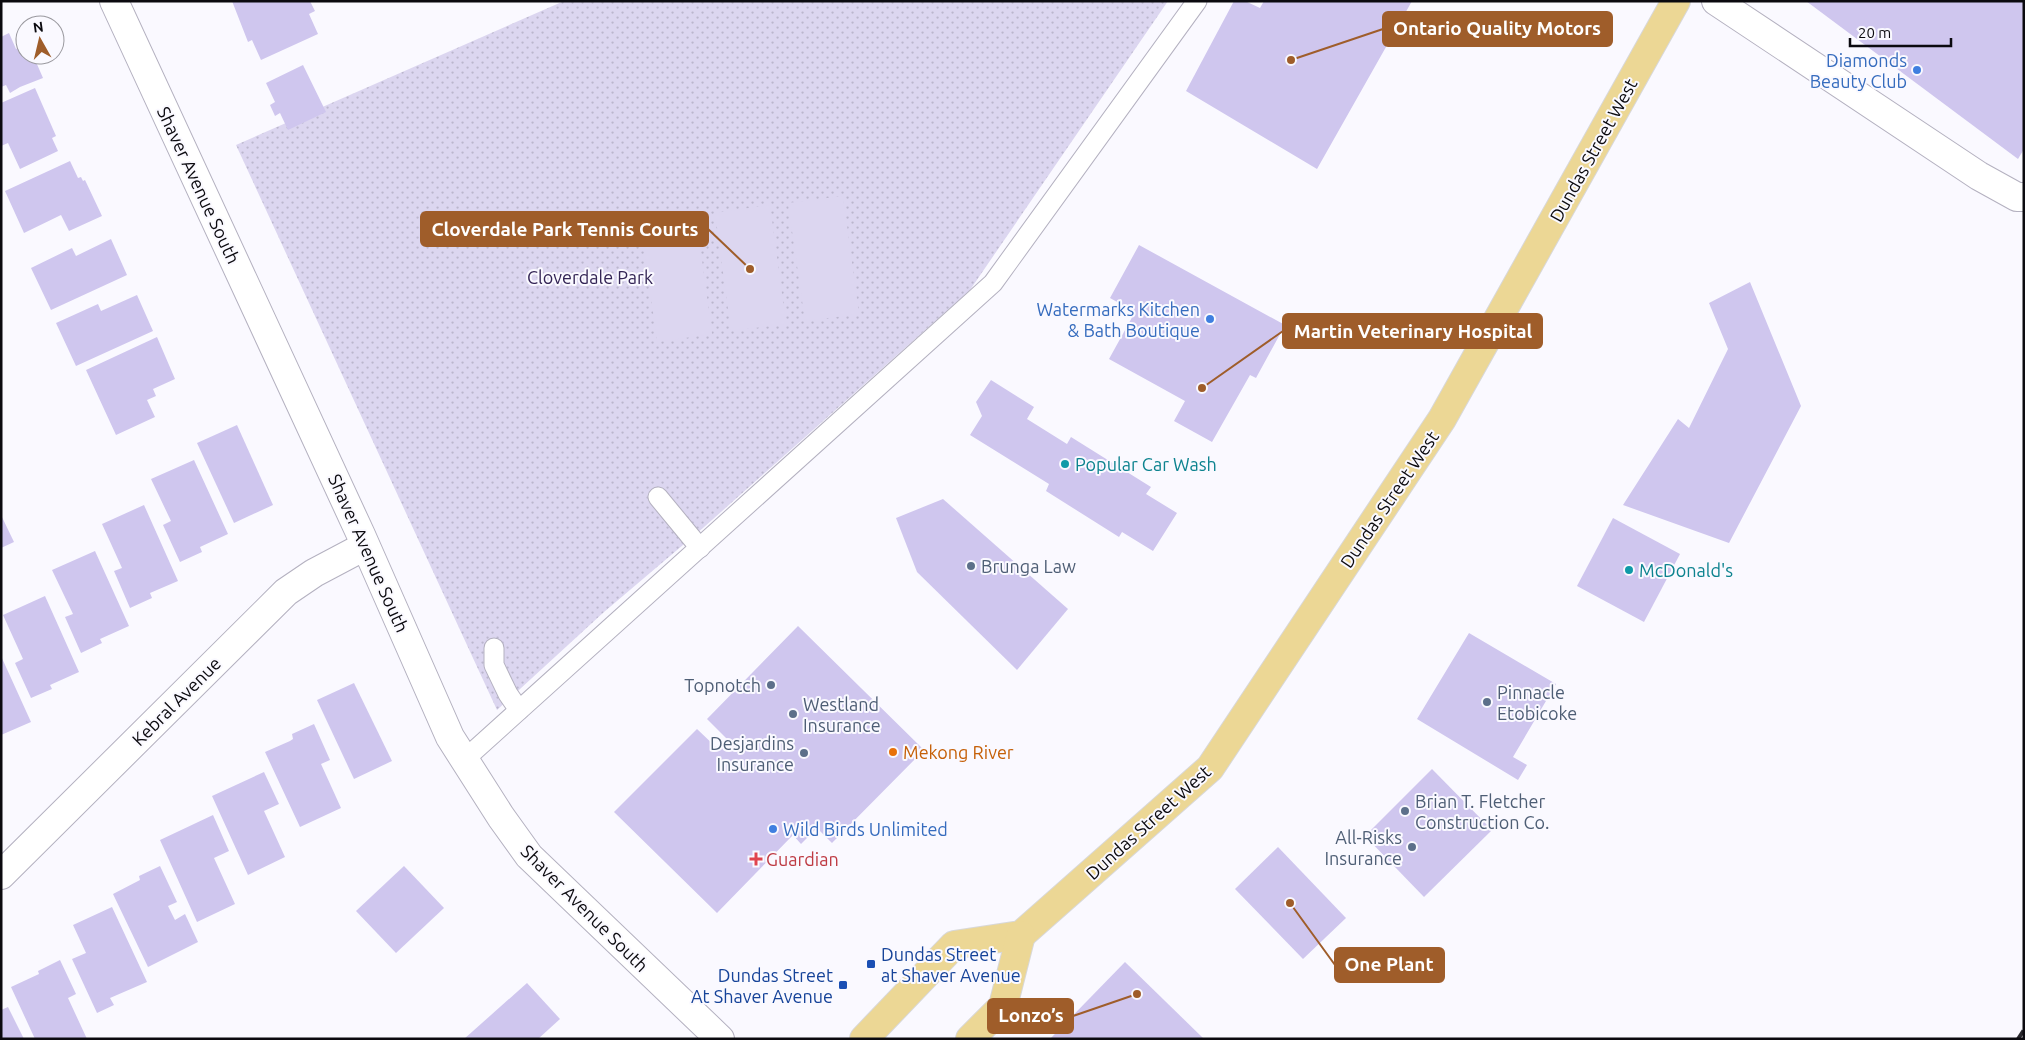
<svg xmlns="http://www.w3.org/2000/svg" width="2025" height="1040" viewBox="0 0 2025 1040" font-family="Ubuntu,sans-serif">
<style>
.grass{fill:url(#grass-dots)}
.garden{fill:#dcd6f0}
.building{fill:#cfc6ee}
.lines{fill:none;stroke-linecap:round;stroke-linejoin:round}
.service-casing{stroke:#b4b1c0;stroke-width:21}
.minor-casing{stroke:#b4b1c0;stroke-width:30}
.tertiary-casing{stroke:#b4b1c0;stroke-width:30}
.primary-casing{stroke:#d8d8d9;stroke-width:30}
.service{stroke:#fff;stroke-width:19}
.minor{stroke:#fff;stroke-width:28}
.tertiary{stroke:#fff;stroke-width:28}
.primary{stroke:#ecd795;stroke-width:28}
.rail{stroke:#28272d;stroke-width:4;stroke-dasharray:10 5;stroke-linecap:butt}
.shop-dot{fill:#3f7fe0;stroke:#faf9ff;stroke-width:2}
.culture-dot{fill:#0f9aa8;stroke:#faf9ff;stroke-width:2}
.service-dot{fill:#5c6f8a;stroke:#faf9ff;stroke-width:2}
.food-dot{fill:#e8710a;stroke:#faf9ff;stroke-width:2}
.health-dot{fill:#e0444e;stroke:#faf9ff;stroke-width:2}
.transit-dot{fill:#1a4fb4;stroke:#faf9ff;stroke-width:2}
.labels{text-anchor:middle;dominant-baseline:central;stroke-width:4;stroke-linejoin:round;paint-order:stroke}
.shop-label{font-size:18px;fill:#366cbe;stroke:#faf9ff;text-anchor:end}
.street-label{font-size:18px;fill:#0b0a0f;stroke:#faf9ff}
.park-label{font-size:18px;fill:#332455;stroke:#faf9ff}
.culture-label{font-size:18px;fill:#0d838f;stroke:#faf9ff;text-anchor:start}
.service-label{font-size:18px;fill:#4e5e75;stroke:#faf9ff;text-anchor:start}
.food-label{font-size:18px;fill:#c56008;stroke:#faf9ff;text-anchor:start}
.health-label{font-size:18px;fill:#be3a42;stroke:#faf9ff;text-anchor:start}
.transit-label{font-size:18px;fill:#164399;stroke:#faf9ff;text-anchor:start}
.leader{fill:none;stroke:#9f5d2a;stroke-width:2}
.callout-dot{fill:#9f5d2a;stroke:#faf9ff;stroke-width:2}
.callout{fill:#9f5d2a;stroke:#9f5d2a;stroke-width:2}
.callout-label{font-size:19px;text-anchor:middle;font-weight:bold;fill:#fff}
</style>
<defs>
<pattern id="grass-dots" width="8" height="8" patternUnits="userSpaceOnUse" patternTransform="scale(1.25)"><rect width="8" height="8" fill="#dcd6f0"/><path d="M2 2h.1M6 6h.1" fill="none" stroke="#bbb6cd" stroke-width="1.8" stroke-linecap="round"/></pattern>
</defs>
<rect width="100%" height="100%" fill="#faf9ff"/>
<polygon class="grass" points="564,1 1168,1 970,290 703,528 604,612 497,710 236,145"/>
<g class="garden">
<polygon points="843,196 859,314 805,321 788,203"/>
<polygon points="770,205 786,324 731,331 715,213"/>
<polygon points="696,216 712,334 657,342 641,223"/>
</g>
<g class="building">
<polygon points="232,1 310,1 315,11 309,14 318,34 261,60 252,40 248,42"/>
<polygon points="1234,1 1245,1 1260,8 1264,1 1412,1 1317,169 1186,91"/>
<polygon points="1806,1 2024,1 2024,149 2018,159"/>
<polygon points="9,33 16,49 25,44 25,55 33,55 43,78 20,87 10,93 6,85 1,87 1,37"/>
<polygon points="303,65 326,112 288,130 280,113 275,116 270,105 275,102 266,83"/>
<polygon points="35,88 56,136 52,138 58,151 20,169 8,143 1,146 1,103"/>
<polygon points="70,161 78,178 81,177 83,181 85,180 102,216 69,231 61,215 24,233 5,191"/>
<polygon points="111,239 127,275 51,310 31,268 72,248 76,256"/>
<polygon points="1139,245 1285,325 1256,378 1250,375 1212,442 1174,421 1185,401 1109,359 1135,312 1110,298"/>
<polygon points="1750,282 1801,406 1729,543 1623,505 1678,419 1689,428 1728,349 1709,303"/>
<polygon points="137,295 153,331 76,366 56,323 98,304 101,311"/>
<polygon points="157,337 175,379 153,389 156,396 147,400 155,417 116,435 86,370"/>
<polygon points="991,380 1034,407 1027,419 1067,444 1071,437 1151,487 1146,494 1177,513 1153,551 1122,532 1119,537 1046,491 1049,484 970,435 982,416 976,402"/>
<polygon points="237,425 273,505 234,523 197,443"/>
<polygon points="194,460 228,534 200,547 202,552 180,562 163,525 171,521 151,479"/>
<polygon points="943,499 1068,609 1017,670 917,572 896,518"/>
<polygon points="144,505 178,581 150,593 152,598 130,608 114,571 122,568 102,524"/>
<polygon points="1,515 14,542 1,548"/>
<polygon points="1613,518 1680,554 1644,622 1577,586"/>
<polygon points="95,551 129,626 100,639 102,643 81,653 65,617 73,614 52,570"/>
<polygon points="45,596 79,672 50,685 52,689 31,698 15,663 23,659 3,615"/>
<polygon points="798,626 924,750 832,843 817,828 801,844 793,835 717,913 614,812 697,729 718,749 728,740 707,719"/>
<polygon points="1469,633 1556,684 1513,757 1527,765 1518,780 1417,719"/>
<polygon points="1,656 31,722 1,735"/>
<polygon points="354,683 392,761 354,779 317,700"/>
<polygon points="314,724 330,760 321,764 341,808 300,827 265,752 290,741 293,739 292,734"/>
<polygon points="1432,769 1492,830 1424,897 1365,836"/>
<polygon points="264,772 279,804 264,811 285,857 248,875 212,796"/>
<polygon points="213,815 229,851 214,858 235,904 197,922 160,840"/>
<polygon points="1278,847 1346,918 1303,959 1235,889"/>
<polygon points="160,866 177,902 168,906 175,920 185,914 198,942 148,967 113,894 140,880 139,876"/>
<polygon points="404,866 444,908 396,953 356,911"/>
<polygon points="112,907 147,982 110,998 114,1005 97,1013 72,959 86,953 73,925"/>
<polygon points="60,960 76,994 68,998 87,1039 35,1039 11,987 39,974 38,971"/>
<polygon points="1125,962 1204,1039 1050,1039"/>
<polygon points="527,983 560,1019 538,1039 464,1039"/>
<polygon points="8,1007 24,1039 1,1039 1,1010"/>
</g>
<g class="lines">
<g class="service-casing">
<g id="service">
<polyline points="658,497 700,548"/>
<polyline points="494,648 494,665 508,694 519,710"/>
<polyline points="465,759 993,283 1197,1"/>
</g>
</g>
<g class="minor-casing">
<g id="minor">
<polyline points="1716,1 1979,176 2017,197 2024,197"/>
<polyline points="1,875 286,592 314,573 365,546"/>
</g>
</g>
<g class="tertiary-casing">
<polyline id="tertiary" points="114,1 361,535 450,737 501,817 529,856 720,1039"/>
</g>
<g class="primary-casing">
<g id="primary">
<polyline points="864,1039 954,945 1021,935 1210,768 1442,419 1676,1"/>
<polyline points="970,1039 1003,1006 1021,935"/>
</g>
</g>
<use href="#service" class="service"/>
<use href="#minor" class="minor"/>
<use href="#tertiary" class="tertiary"/>
<use href="#primary" class="primary"/>
<polyline class="rail" points="2018,1039 2024,1030"/>
</g>
<g class="shop-dot">
<circle cx="1917" cy="70" r="5"/>
<circle cx="1210" cy="319" r="5"/>
<circle cx="773" cy="829" r="5"/>
</g>
<g class="culture-dot">
<circle cx="1065" cy="464" r="5"/>
<circle cx="1629" cy="570" r="5"/>
</g>
<g class="service-dot">
<circle cx="971" cy="566" r="5"/>
<circle cx="771" cy="685" r="5"/>
<circle cx="1487" cy="702" r="5"/>
<circle cx="793" cy="714" r="5"/>
<circle cx="804" cy="753" r="5"/>
<circle cx="1405" cy="811" r="5"/>
<circle cx="1412" cy="847" r="5"/>
</g>
<circle class="food-dot" cx="893" cy="752" r="5"/>
<path class="health-dot" d="M753.5 851.5h5v5h5v5h-5v5h-5v-5h-5v-5h5z"/>
<g class="transit-dot">
<rect x="866" y="959" width="10" height="10" rx="2.5"/>
<rect x="838" y="980" width="10" height="10" rx="2.5"/>
</g>
<g class="labels">
<g class="shop-label">
<text x="1907" y="60">Diamonds<tspan x="1907" dy="21">Beauty Club</tspan></text>
<text x="1200" y="309">Watermarks Kitchen<tspan x="1200" dy="21">&amp; Bath Boutique</tspan></text>
<text x="783" y="829" text-anchor="start">Wild Birds Unlimited</text>
</g>
<g class="street-label">
<text transform="translate(1593 150) rotate(-61)">Dundas Street West</text>
<text transform="translate(199 185) rotate(65)">Shaver Avenue South</text>
<text transform="translate(1389 499) rotate(-56)">Dundas Street West</text>
<text transform="translate(369 553) rotate(66)">Shaver Avenue South</text>
<text transform="translate(176 701) rotate(-45)">Kebral Avenue</text>
<text transform="translate(1148 822) rotate(-42)">Dundas Street West</text>
<text transform="translate(585 908) rotate(45)">Shaver Avenue South</text>
</g>
<g class="park-label">
<text x="590" y="277">Cloverdale Park</text>
</g>
<g class="culture-label">
<text x="1075" y="464">Popular Car Wash</text>
<text x="1639" y="570">McDonald's</text>
</g>
<g class="service-label">
<text x="981" y="566">Brunga Law</text>
<text x="761" y="685" text-anchor="end">Topnotch</text>
<text x="1497" y="692">Pinnacle<tspan x="1497" dy="21">Etobicoke</tspan></text>
<text x="803" y="704">Westland<tspan x="803" dy="21">Insurance</tspan></text>
<text x="794" y="743" text-anchor="end">Desjardins<tspan x="794" dy="21">Insurance</tspan></text>
<text x="1415" y="801">Brian T. Fletcher<tspan x="1415" dy="21">Construction Co.</tspan></text>
<text x="1402" y="837" text-anchor="end">All-Risks<tspan x="1402" dy="21">Insurance</tspan></text>
</g>
<g class="food-label">
<text x="903" y="752">Mekong River</text>
</g>
<g class="health-label">
<text x="766" y="859">Guardian</text>
</g>
<g class="transit-label">
<text x="881" y="954">Dundas Street<tspan x="881" dy="21">at Shaver Avenue</tspan></text>
<text x="833" y="975" text-anchor="end">Dundas Street<tspan x="833" dy="21">At Shaver Avenue</tspan></text>
</g>
</g>
<path class="leader" d="M1291 60L1383 29M750 269L708 229M1202 388L1283 331M1290 903L1335 965M1137 994L1073 1016"/>
<g class="callout-dot">
<circle cx="1291" cy="60" r="5"/>
<circle cx="750" cy="269" r="5"/>
<circle cx="1202" cy="388" r="5"/>
<circle cx="1290" cy="903" r="5"/>
<circle cx="1137" cy="994" r="5"/>
</g>
<g class="callout">
<rect x="1383" y="12" width="229" height="34" rx="5"/>
<rect x="421" y="212" width="287" height="34" rx="5"/>
<rect x="1283" y="314" width="259" height="34" rx="5"/>
<rect x="1335" y="948" width="109" height="34" rx="5"/>
<rect x="988" y="999" width="85" height="34" rx="5"/>
</g>
<g class="callout-label">
<text x="1497" y="35">Ontario Quality Motors</text>
<text x="565" y="236">Cloverdale Park Tennis Courts</text>
<text x="1413" y="338">Martin Veterinary Hospital</text>
<text x="1389" y="971">One Plant</text>
<text x="1031" y="1022">Lonzo’s</text>
</g>
<rect width="2025" height="1040" fill="none" stroke="#0b0a0f" stroke-width="5"/>
<g transform="translate(40 40) rotate(352)"><circle r="24" fill="#faf9ff" stroke="#9a999f"/>
<path d="M0-4L9 19L0 12L-9 19Z" fill="#9f5d2a"/>
<text y="-8" font-size="14" font-weight="bold" text-anchor="middle" fill="#0b0a0f">N</text>
</g>
<path d="M1850 38v8h101v-8" fill="none" stroke="#0b0a0f" stroke-width="2.5"/>
<text x="1858" y="38" font-size="15" fill="#0b0a0f" stroke="#faf9ff" stroke-width="4" paint-order="stroke">20 m</text>
</svg>
